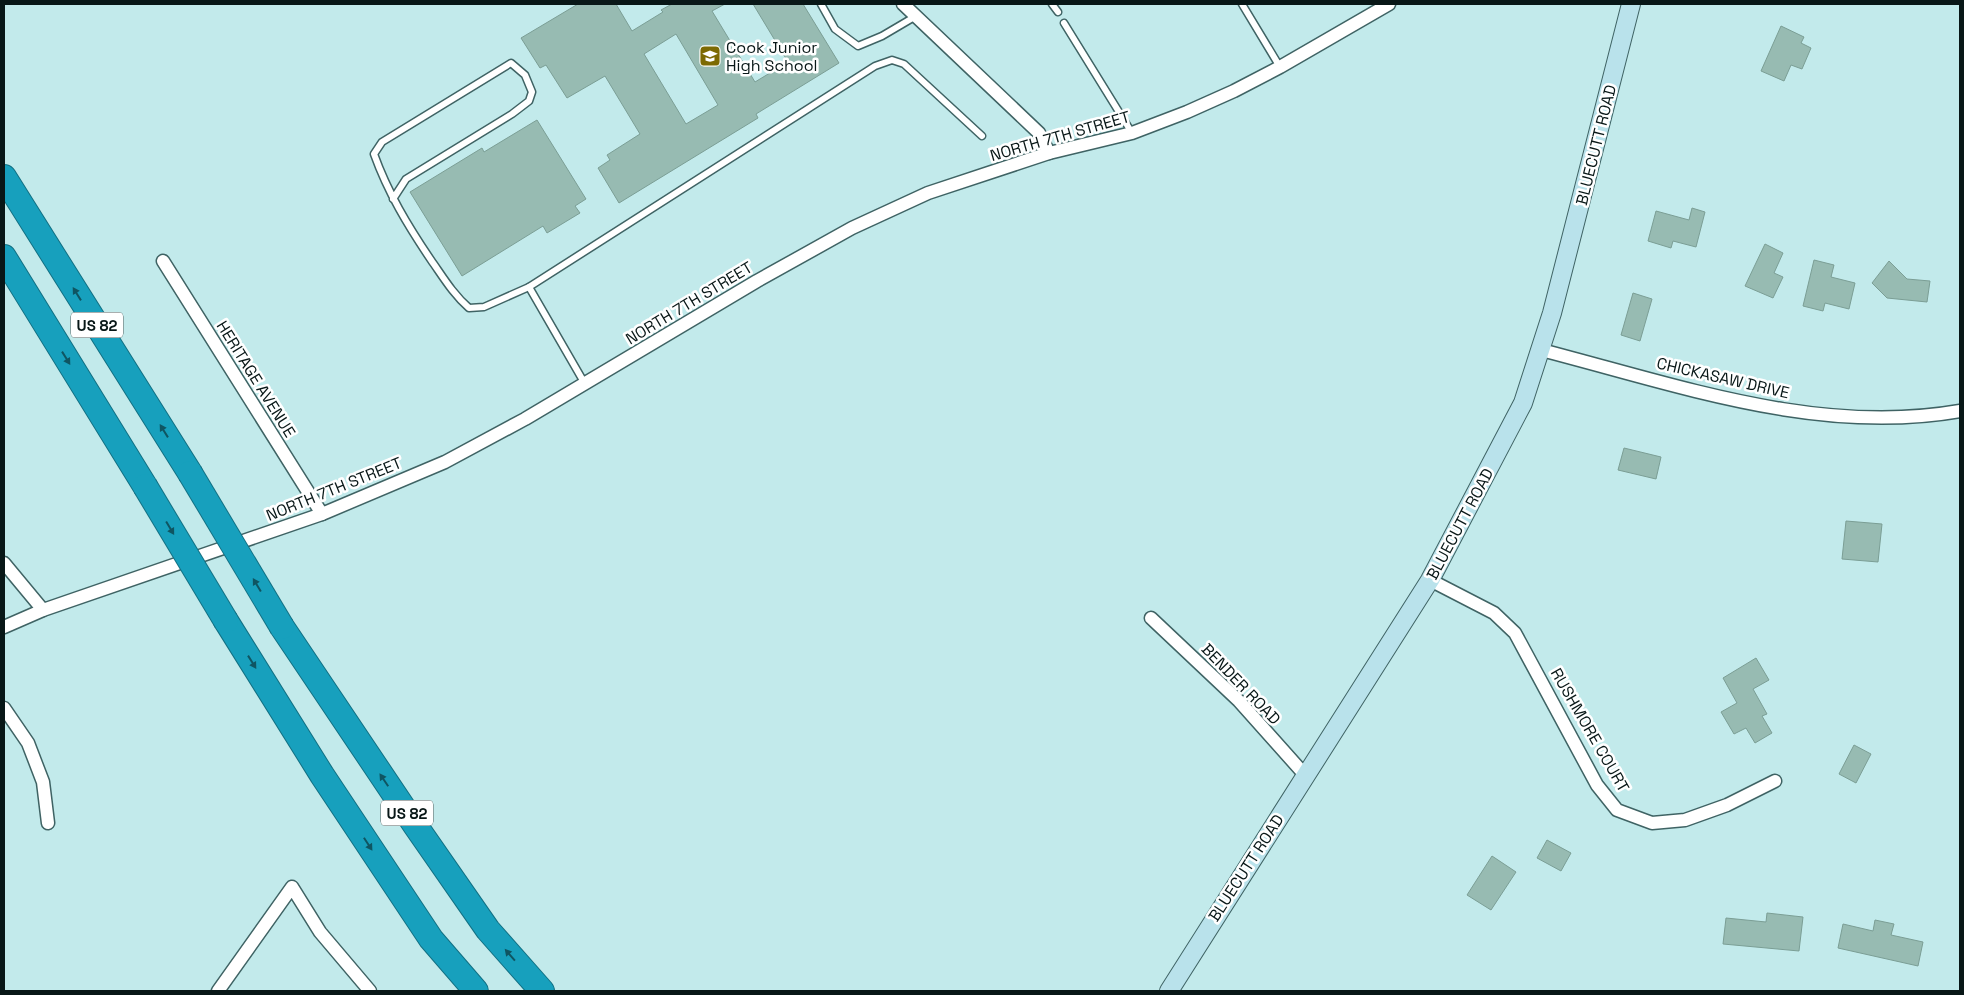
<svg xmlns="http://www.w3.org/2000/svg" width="1964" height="995" viewBox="0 0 1964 995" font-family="'Space Grotesk',sans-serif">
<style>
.building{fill:#97bbb2;stroke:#7b9e95;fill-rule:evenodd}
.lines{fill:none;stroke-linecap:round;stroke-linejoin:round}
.lane-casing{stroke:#3f6364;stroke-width:9}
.street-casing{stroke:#3f6364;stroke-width:15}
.secondary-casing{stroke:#3f6364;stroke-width:20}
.highway-casing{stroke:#127083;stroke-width:26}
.lane{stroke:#fff;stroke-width:6}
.street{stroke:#fff;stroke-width:12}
.secondary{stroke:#b9e2eb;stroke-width:18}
.highway{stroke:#17a0bd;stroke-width:24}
.highway-bridge-casing{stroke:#127083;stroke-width:26;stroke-linecap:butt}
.highway-bridge{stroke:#17a0bd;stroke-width:24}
.oneway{fill:#0f5562}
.labels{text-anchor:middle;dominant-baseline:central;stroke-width:5;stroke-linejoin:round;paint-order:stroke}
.shield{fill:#fff;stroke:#525d5d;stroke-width:1}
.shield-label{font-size:15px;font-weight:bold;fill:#081717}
.poi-label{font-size:16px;fill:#081717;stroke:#fff;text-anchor:start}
.street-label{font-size:16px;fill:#081717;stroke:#fff}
</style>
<rect width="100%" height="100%" fill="#c2eaeb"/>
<g class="building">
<path d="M578,4H616L632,31L663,12L661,10L672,4H725L712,11L755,82L788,62L753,4H803L839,63L756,114L758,118L619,203L598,168L610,160L607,155L640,134L605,76L567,98L546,65L540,68L521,38ZM676,34L718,105L686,124L644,54Z"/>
<polygon points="1781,26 1804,37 1801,43 1811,48 1802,69 1791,65 1784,81 1761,71"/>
<polygon points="537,120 586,199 575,206 580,213 547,233 543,226 462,276 410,192 482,148 484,152"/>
<polygon points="1692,208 1705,212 1696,247 1673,241 1671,248 1648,241 1656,211 1689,220"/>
<polygon points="1765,244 1783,253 1774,273 1783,277 1773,298 1745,286"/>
<polygon points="1814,260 1834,265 1831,277 1855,283 1849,309 1825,303 1823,311 1803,306"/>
<polygon points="1889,261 1907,279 1930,281 1927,302 1887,298 1872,283"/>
<polygon points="1633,293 1652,299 1640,341 1621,335"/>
<polygon points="1624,448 1661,457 1656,479 1618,470"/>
<polygon points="1846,521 1882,524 1878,562 1842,559"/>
<polygon points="1756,658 1769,680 1753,689 1767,714 1762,716 1772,733 1755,743 1746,728 1734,734 1721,712 1737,703 1723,678"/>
<polygon points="1854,745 1871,754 1856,783 1839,774"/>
<polygon points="1547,840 1571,853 1561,871 1537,858"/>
<polygon points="1492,856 1516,872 1491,910 1467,895"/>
<polygon points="1767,913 1803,917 1799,951 1723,944 1726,918 1766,922"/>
<polygon points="1875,920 1894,924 1891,935 1923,942 1918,966 1838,948 1843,924 1873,931"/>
</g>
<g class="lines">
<g class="lane-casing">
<g id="lane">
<polyline points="821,4 835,29 858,46 882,36 916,16"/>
<polyline points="1052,4 1058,12"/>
<polyline points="1242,4 1280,67"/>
<polyline points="1064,23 1132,133"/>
<path d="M393,199L406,179L512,114L529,101L532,92L525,75L511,63L382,142L374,154C388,193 408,226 431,260C443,277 453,294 469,308L484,307L529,287L875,66L892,60L904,64L982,136"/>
<polyline points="529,287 585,384"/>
</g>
</g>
<g class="street-casing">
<g id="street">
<polyline points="903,4 1039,133 1049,153"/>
<polyline points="163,261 322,514"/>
<path d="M1541,350C1678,385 1818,436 1960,411"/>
<polyline points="4,563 43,610"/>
<polyline points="1430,580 1494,613 1515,633 1597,785 1617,810 1652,823 1685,820 1727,805 1775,781"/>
<polyline points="1151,618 1239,701 1305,775"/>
<polyline points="4,627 43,610 322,514 445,462 525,419 757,281 852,228 928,193 1049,153 1132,133 1187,112 1234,91 1280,67 1389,4"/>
<polyline points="4,708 28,743 43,782 48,823"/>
<polyline points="218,991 292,887 320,932 370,991"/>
</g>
</g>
<g class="secondary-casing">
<polyline id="secondary" points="1169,991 1430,580 1523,403 1552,313 1631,4"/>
</g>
<g class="highway-casing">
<g id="highway">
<polyline points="4,177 190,473"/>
<polyline points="4,257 145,486"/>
<polyline points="226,621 322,775 431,939 476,991"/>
<polyline points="282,627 415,825 488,930 542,991"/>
</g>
</g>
<use href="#lane" class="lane"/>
<use href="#street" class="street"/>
<use href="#secondary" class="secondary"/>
<use href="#highway" class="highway"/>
<g class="highway-bridge-casing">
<g id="highway-bridge">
<polyline points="190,473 282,627"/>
<polyline points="145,486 226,621"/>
</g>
</g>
<use href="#highway-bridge" class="highway-bridge"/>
</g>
<defs><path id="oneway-solid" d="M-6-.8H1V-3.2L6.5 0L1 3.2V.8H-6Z" transform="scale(1.25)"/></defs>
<g class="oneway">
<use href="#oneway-solid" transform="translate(77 294) rotate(-122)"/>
<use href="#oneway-solid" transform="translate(66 358) rotate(58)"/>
<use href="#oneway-solid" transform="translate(164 431) rotate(-122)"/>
<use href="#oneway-solid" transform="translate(170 528) rotate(59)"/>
<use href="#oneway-solid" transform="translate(257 585) rotate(-121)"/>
<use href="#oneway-solid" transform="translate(252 662) rotate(58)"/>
<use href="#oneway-solid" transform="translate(384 780) rotate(-124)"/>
<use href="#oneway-solid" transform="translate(368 844) rotate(57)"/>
<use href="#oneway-solid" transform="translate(510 955) rotate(-131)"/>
</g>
<defs>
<g id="school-square" transform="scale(1.125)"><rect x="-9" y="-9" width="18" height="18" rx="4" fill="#7d6a03" stroke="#fff"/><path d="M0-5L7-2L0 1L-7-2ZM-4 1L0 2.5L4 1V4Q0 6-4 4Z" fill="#fff"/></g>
</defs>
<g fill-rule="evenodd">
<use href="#school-square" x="710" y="56"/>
</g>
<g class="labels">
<g class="shield">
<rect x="71" y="312.5" width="52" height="25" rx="4"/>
<rect x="381" y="800.5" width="52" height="25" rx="4"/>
</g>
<g class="shield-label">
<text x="97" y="325">US 82</text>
<text x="407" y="813">US 82</text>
</g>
<g class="poi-label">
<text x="726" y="47">Cook Junior<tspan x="726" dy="18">High School</tspan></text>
</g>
<g class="street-label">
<text transform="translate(1060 136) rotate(-16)">NORTH 7TH STREET</text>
<text transform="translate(1596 145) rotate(-76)">BLUECUTT ROAD</text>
<text transform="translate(689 303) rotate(-31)">NORTH 7TH STREET</text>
<text transform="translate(1723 378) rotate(13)">CHICKASAW DRIVE</text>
<text transform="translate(256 379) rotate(58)">HERITAGE AVENUE</text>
<text transform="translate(334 489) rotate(-22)">NORTH 7TH STREET</text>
<text transform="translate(1460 524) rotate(-62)">BLUECUTT ROAD</text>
<text transform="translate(1241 684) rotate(46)">BENDER ROAD</text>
<text transform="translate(1590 730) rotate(60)">RUSHMORE COURT</text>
<text transform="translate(1246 868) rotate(-57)">BLUECUTT ROAD</text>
</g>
</g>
<rect width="1964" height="995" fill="none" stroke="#081717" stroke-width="10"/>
</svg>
